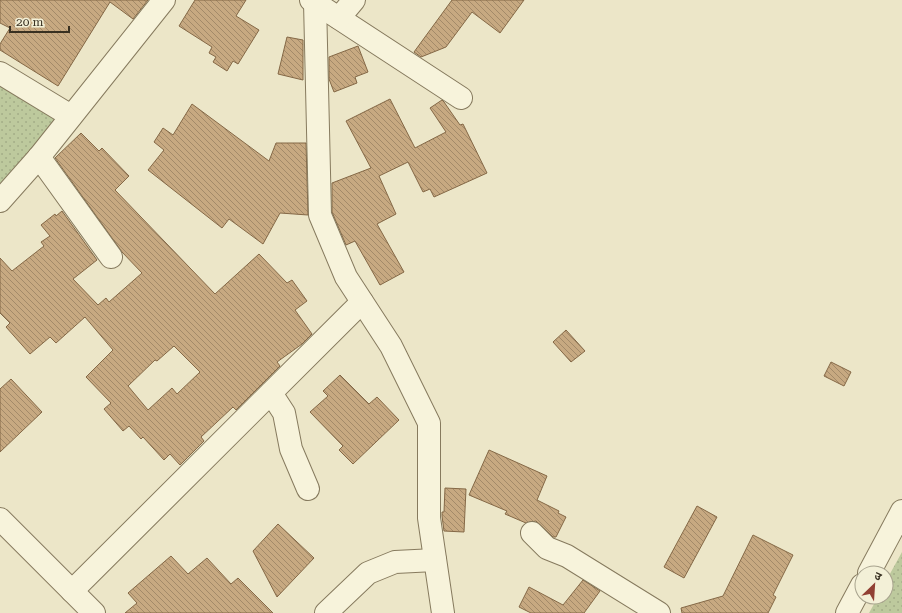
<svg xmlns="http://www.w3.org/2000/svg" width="902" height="613" viewBox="0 0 902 613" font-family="'Roboto Serif','Noto Sans Devanagari',serif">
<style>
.grass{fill:url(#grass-dots)}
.building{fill:url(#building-back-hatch);stroke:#846846;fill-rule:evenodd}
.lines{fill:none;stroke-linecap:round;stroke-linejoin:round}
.minor-casing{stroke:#867a5e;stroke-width:24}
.minor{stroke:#f7f3db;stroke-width:22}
</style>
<defs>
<pattern id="grass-dots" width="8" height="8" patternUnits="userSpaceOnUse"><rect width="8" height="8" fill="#bdc99d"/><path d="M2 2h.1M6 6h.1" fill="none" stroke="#a3ad87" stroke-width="1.8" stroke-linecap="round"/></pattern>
<pattern id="building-back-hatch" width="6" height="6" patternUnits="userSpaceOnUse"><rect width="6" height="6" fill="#c7a981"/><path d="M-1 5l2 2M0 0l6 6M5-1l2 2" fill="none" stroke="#a38a69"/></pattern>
</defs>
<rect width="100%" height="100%" fill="#ece6c8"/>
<g class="grass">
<polygon points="0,73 71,116 0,196"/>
<polygon points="902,552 902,613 869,613 878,597 886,597 886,581"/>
</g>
<g class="building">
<polygon points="0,0 148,0 133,19 110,2 58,86 0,50 0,44 10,28 0,23"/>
<polygon points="195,0 246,0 236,16 259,30 238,64 233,61 227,71 213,62 216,57 209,53 212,47 179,26"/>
<polygon points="452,0 524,0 500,33 472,12 446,47 421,57 414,52"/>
<polygon points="287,37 303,40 303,80 278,74"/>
<polygon points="358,46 368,72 355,77 357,83 334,92 329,79 329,57"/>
<polygon points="390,99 415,148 446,132 430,108 442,100 444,102 460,125 463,124 487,173 434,197 430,189 423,192 408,162 379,176 396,214 377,224 404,272 380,285 355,241 346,245 332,212 332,183 371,168 346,121"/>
<polygon points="192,104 269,161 276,143 306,143 308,215 280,213 263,244 229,219 222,228 148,170 164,150 154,142 163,128 173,135"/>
<path d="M81,133L99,151L102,148L129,176L115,190L215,294L259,254L287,283L292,280L307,301L295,310L312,334L302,344L277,362L280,366L236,410L233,407L201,437L204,441L180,465L170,454L164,460L143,437L141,439L129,426L123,431L104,409L111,403L86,377L113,350L85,317L56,343L50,337L30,354L6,327L10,323L0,313V258L12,271L44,246L41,242L50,236L41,225L55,214L56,216L62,211L97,260L73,279L98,305L106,298L109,302L142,273L122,252L55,158ZM174,346L200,372L177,394L172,388L148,410L128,386L155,360L157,361Z"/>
<polygon points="566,330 585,351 571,362 553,342"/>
<polygon points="831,362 851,372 844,386 824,376"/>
<polygon points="340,375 369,404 377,397 399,420 353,464 339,450 343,446 310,412 328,396 323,391"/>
<polygon points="11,379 42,412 0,452 0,389"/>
<polygon points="489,450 547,476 537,500 559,511 558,513 566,517 556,537 553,537 536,521 526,523 505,514 507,511 469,495"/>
<polygon points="445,488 466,489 464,532 444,531 442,516 442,512 444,512"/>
<polygon points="697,506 717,517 684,578 664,567"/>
<polygon points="278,524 314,558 277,597 253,551"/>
<polygon points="753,535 793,555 773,595 776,597 768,613 682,613 681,608 723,596"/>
<polygon points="171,556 188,574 207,558 231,584 238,578 273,613 125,613 137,603 128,593"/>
<polygon points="583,580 600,591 584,613 531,613 519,607 529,587 563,605"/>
</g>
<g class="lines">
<g class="minor-casing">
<g id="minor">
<polyline points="311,0 461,98"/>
<polyline points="315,2 320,215 346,277 391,346 429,423 429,518 443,613"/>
<polyline points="339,18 354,0"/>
<polyline points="0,73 71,116"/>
<polyline points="39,157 111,257"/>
<polyline points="0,201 39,157 164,0"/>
<polyline points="271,393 284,413 291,449 308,489"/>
<polyline points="0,519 94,613"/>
<polyline points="532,533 547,548 567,556 659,613"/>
<polyline points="869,573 902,511"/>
<polyline points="72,591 362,302"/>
<polyline points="326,613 368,573 395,562 435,560"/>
<polyline points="847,613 862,585"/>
</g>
</g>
<use href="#minor" class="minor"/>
</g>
<g transform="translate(874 585) rotate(25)"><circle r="19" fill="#f3f0d7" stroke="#a8a38e"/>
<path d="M0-3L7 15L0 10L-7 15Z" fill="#914033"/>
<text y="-6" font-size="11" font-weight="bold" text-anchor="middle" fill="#383021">उ</text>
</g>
<path d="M10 26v6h59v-6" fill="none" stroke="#383021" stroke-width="2"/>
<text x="16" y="26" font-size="12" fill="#383021" stroke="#f3f0d7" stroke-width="3" paint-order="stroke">20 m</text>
</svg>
